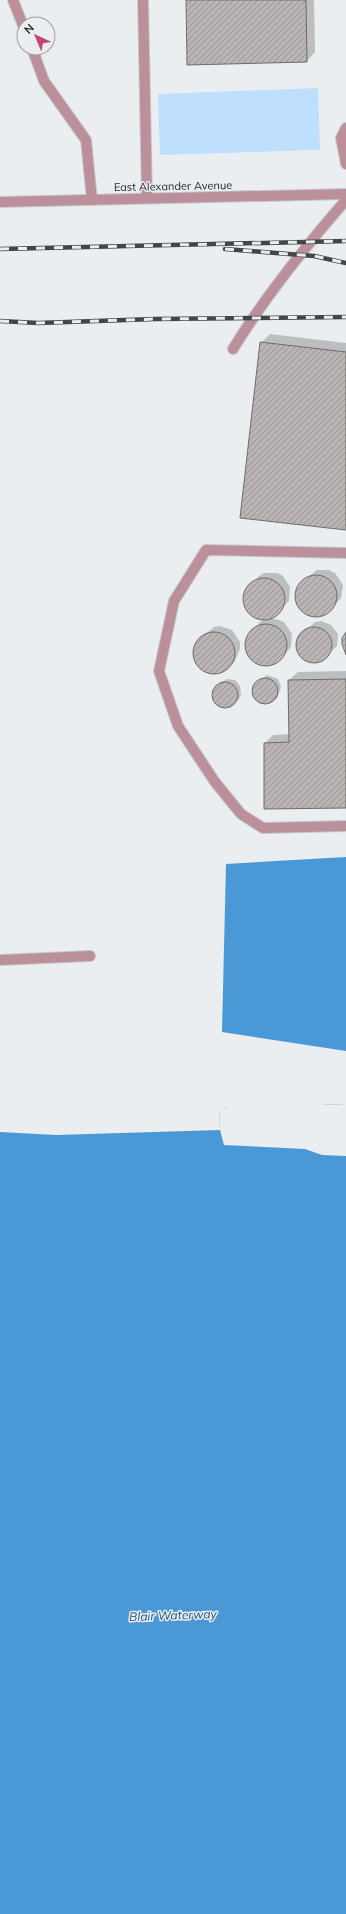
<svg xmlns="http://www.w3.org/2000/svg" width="346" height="1914" viewBox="0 0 346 1914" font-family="Mulish,sans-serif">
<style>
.grass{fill:#bedffe}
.water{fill:#4b98d7}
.pier{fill:#ebeef1}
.shadow{fill:#0003}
.building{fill:url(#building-hatch);stroke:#6f6c6a}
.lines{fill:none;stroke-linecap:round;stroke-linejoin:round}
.minor-casing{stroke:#c7cacc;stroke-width:12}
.minor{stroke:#bb909b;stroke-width:10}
.rail-casing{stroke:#444546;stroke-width:4.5}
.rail{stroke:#ebeef1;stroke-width:3;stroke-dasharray:9;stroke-linecap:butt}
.labels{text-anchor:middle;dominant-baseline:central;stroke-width:3;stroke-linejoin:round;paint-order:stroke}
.street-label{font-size:11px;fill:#232425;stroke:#ebeef1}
.water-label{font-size:12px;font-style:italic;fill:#1a517c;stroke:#ebeef1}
</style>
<defs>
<pattern id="building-hatch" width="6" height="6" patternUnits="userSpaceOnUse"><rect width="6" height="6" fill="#bab5b4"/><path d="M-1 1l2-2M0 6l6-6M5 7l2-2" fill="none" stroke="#979392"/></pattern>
</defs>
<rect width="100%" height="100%" fill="#ebeef1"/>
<polygon class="grass" points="318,88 320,150 160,155 158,94"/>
<g class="water">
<polygon points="346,857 346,1051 222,1032 226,864"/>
<polygon points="346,1104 346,1914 0,1914 0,1132 56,1135 220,1130 219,1109"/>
</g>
<polygon class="pier" points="318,1103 324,1105 346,1104 346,1156 322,1155 305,1149 224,1145 220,1130 219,1109 227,1109 228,1107"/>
<g class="shadow">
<polygon points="187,0 314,0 315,52 307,61"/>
<polygon points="270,334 346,343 346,529 261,343"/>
<polygon points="317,570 329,570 335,573 343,585 341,598 325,615 318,617 305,613 297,603 297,590 300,584"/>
<polygon points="264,573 277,573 283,576 290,587 289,601 273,617 259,619 252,616 245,606 244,593 259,576"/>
<polygon points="268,618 279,620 284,622 292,634 291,647 275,664 260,665 255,662 247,652 246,639 260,622"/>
<polygon points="321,621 331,625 338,634 337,646 322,660 311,662 306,661 298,652 297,647 300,636 315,622"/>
<polygon points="220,626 232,630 240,642 240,649 235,661 228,667 215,674 202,670 194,659 193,653 197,641 214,627"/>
<polygon points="346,671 346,807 265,743 273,735 290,734 289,680 298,672"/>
<polygon points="267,675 278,679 281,687 277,698 273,701 266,704 255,699 253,691 256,683"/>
<polygon points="227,679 235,680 240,686 241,694 240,698 230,706 222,707 213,698 214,690 219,683"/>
</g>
<g class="building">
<polygon points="186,0 306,0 307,62 187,65"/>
<polygon points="260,342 346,352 346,530 240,518"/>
<circle cx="316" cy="596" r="21"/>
<circle cx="264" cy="599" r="21"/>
<circle cx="266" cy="645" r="21"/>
<circle cx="314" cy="645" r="18"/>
<circle cx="214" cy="653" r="21"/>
<polygon points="346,632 346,655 342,644 342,638"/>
<circle cx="265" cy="691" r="13"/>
<polygon points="346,679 346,808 264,809 264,743 289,742 288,680"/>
<circle cx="225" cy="695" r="13"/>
</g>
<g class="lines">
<g class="minor-casing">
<g id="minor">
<polyline points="13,0 24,28"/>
<polyline points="143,0 147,198"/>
<polyline points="32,48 44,81 86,140 92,200"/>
<polyline points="346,128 341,138 346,164"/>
<polyline points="0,202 346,194"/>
<path d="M233,349C266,295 305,247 346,200"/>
<polyline points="346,553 206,550 174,601 159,671 178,726 215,782 241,814 263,828 346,826"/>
<polyline points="0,960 90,956"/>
</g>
</g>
<use href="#minor" class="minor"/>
<g class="rail-casing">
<g id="rail">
<polyline points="0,249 346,241"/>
<polyline points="225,249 314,256 346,263"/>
<polyline points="0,321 38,323 155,319 346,317"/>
</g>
</g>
<use href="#rail" class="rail"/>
</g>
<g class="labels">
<g class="street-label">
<text transform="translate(173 186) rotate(-1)">East Alexander Avenue</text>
</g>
<g class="water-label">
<text transform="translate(173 1615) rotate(-2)">Blair Waterway</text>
</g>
</g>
<g transform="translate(36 36) rotate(316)"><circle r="19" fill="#ebeef1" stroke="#9b9d9f"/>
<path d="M0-3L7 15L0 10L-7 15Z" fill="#ca4078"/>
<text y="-6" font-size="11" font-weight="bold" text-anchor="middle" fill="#232425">N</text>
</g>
</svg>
